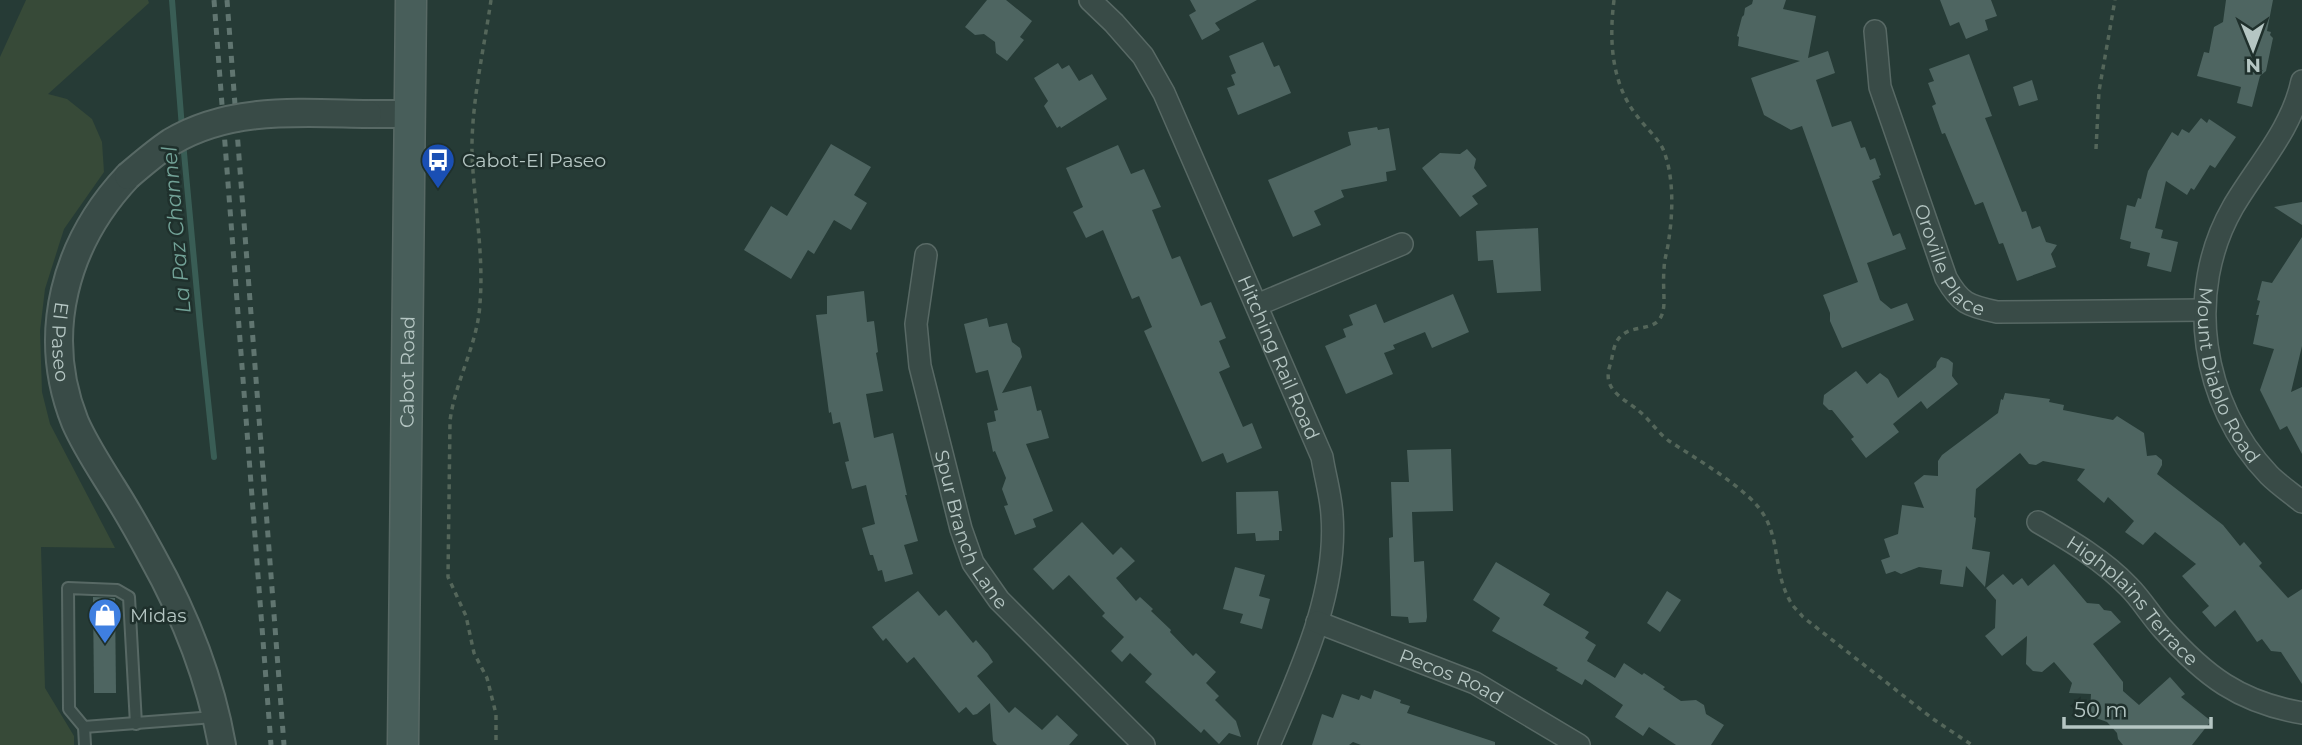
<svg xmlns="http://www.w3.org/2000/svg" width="2302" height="745" viewBox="0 0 2302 745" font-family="Montserrat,sans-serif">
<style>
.green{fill:#374a38}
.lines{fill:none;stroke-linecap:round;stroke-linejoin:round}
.stream{stroke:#395d55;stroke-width:6}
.building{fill:#4e6561}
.service-casing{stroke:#586965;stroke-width:14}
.minor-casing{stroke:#586965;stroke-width:24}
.tertiary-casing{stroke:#586965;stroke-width:30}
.secondary-casing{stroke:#586965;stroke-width:33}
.path{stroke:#54665a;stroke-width:3.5;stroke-dasharray:5 5;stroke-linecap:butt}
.service{stroke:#394b47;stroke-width:10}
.minor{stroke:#394b47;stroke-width:21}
.tertiary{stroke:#394b47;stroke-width:26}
.secondary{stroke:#485e5a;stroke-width:30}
.rail{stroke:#607570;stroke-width:5;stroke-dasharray:7 7;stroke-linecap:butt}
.tertiary-bridge-casing{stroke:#586965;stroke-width:30;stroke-linecap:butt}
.tertiary-bridge{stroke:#394b47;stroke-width:26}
.labels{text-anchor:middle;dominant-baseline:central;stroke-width:5;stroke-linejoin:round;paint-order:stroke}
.poi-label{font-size:19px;fill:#b5c6c3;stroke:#1f302c;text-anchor:start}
.street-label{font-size:19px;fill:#b5c6c3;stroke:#1f302c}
.water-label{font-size:21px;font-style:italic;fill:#72a297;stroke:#1f302c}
</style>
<rect width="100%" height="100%" fill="#263b36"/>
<polygon class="green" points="26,0 148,0 149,3 48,94 67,99 92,119 102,142 104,172 64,229 45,289 40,331 42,392 50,424 115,548 41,547 45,688 74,736 74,745 0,745 0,57"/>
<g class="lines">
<g class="stream">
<polyline points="172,0 182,128"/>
<polyline points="183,142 200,325 214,457"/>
</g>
</g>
<g class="building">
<polygon points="987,0 1006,0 1032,21 1020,37 1024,40 1007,61 996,53 995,42 984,34 975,35 965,27"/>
<polygon points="1190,0 1257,0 1215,23 1220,30 1202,40 1189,15 1196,11"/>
<polygon points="1753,0 1786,0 1783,9 1816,16 1808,58 1828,51 1835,73 1816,80 1832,127 1851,121 1861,148 1865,147 1870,160 1875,158 1881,175 1879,176 1880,178 1872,181 1893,236 1900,233 1906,249 1867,263 1880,300 1891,309 1907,303 1914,320 1842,348 1830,321 1830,313 1823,295 1858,282 1802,126 1791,130 1764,115 1751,78 1800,61 1738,46 1739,37 1737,36 1742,17 1744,15 1745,8 1752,4"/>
<polygon points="1940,0 1991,0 1997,16 1985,20 1988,30 1966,39 1959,22 1950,26"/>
<polygon points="2226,0 2273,0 2267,31 2271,32 2270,35 2273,38 2266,71 2260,76 2252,107 2237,103 2241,87 2197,76 2204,52 2209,53 2214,27 2223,22"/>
<polygon points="1263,42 1274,67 1279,65 1291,93 1238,115 1227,88 1235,85 1231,75 1236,73 1229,56"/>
<polygon points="1969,54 1992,116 1985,118 2022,212 2026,211 2032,229 2040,226 2046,242 2057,245 2051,254 2056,267 2017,281 2003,243 1999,244 1983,202 1975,205 1945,133 1942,134 1932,106 1936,104 1928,83 1934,81 1929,69"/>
<polygon points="1058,63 1062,69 1069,65 1079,81 1092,74 1107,99 1061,128 1060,126 1057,128 1044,106 1048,101 1034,78"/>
<polygon points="2032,80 2038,100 2019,106 2013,87"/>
<polygon points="2201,118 2207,123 2209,119 2236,137 2215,168 2210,165 2194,190 2191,188 2187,195 2166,181 2155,228 2163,230 2161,238 2178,242 2171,272 2147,266 2150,253 2130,248 2131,242 2120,239 2127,205 2135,207 2138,198 2141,199 2148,171 2172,132 2178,136 2182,129 2189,133"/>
<polygon points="1377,127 1378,130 1389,128 1396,170 1386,172 1387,181 1341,190 1344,197 1314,211 1321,225 1293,237 1268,180 1351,145 1348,132"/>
<polygon points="831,144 871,167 854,195 867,203 851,230 834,220 814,254 808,250 791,279 744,250 771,206 787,216"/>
<polygon points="1118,145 1131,174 1144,169 1161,207 1152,210 1172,259 1180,256 1201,306 1211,302 1226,338 1219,341 1230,367 1219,372 1243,427 1252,423 1262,448 1227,463 1223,453 1202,462 1144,331 1152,327 1139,296 1132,299 1103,230 1086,238 1073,212 1083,207 1066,168"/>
<polygon points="1467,149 1476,159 1474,168 1487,186 1472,196 1478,204 1460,217 1422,168 1440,153 1460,154"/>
<polygon points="2302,202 2302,225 2274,207"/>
<polygon points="1538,228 1541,291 1497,293 1493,260 1478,261 1476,231"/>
<polygon points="2302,237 2302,346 2291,392 2302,387 2302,454 2287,426 2280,430 2260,390 2274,349 2253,344 2259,315 2256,315 2260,301 2257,300 2262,281 2272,283"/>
<polygon points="864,291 867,322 874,321 878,352 876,353 883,391 866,394 874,438 893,433 907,495 905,495 918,541 904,545 913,574 885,582 882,570 878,571 873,555 870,555 862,528 875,524 866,485 852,489 845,462 849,461 840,422 833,424 831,412 829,413 816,315 827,314 827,296"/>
<polygon points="1453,294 1469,332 1432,348 1425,332 1393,345 1395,349 1384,353 1393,374 1346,394 1325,346 1346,337 1343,329 1353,325 1349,315 1376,304 1384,323"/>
<polygon points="987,318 989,327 1007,323 1012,342 1020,348 1022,357 1002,393 1031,386 1037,411 1041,410 1049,438 1026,444 1053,511 1033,519 1036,527 1015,535 1004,506 1008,505 1002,489 1006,478 995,451 993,452 987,423 996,421 994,411 998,410 988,370 976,373 975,370 964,324"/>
<polygon points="1941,357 1948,359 1953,363 1952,376 1958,384 1927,409 1921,401 1893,424 1899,432 1866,458 1851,439 1854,437 1832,410 1829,410 1823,404 1824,395 1856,371 1867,384 1880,373 1888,379 1898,398 1936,367 1937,362"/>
<polygon points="2005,393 2050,399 2049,402 2064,405 2063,410 2113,420 2117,416 2144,433 2147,456 2156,455 2162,460 2162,465 2157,474 2223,525 2240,546 2244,542 2262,563 2259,566 2288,598 2302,589 2302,684 2281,652 2271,651 2262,639 2257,642 2235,610 2215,627 2202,612 2209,606 2182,576 2196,564 2155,532 2143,545 2125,532 2134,521 2108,497 2104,503 2077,480 2085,469 2043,461 2036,465 2029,464 2020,453 1976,489 1974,517 1976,518 1972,549 1990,552 1985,587 1966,566 1963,587 1940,584 1942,570 1919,567 1901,574 1895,571 1886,574 1881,560 1890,557 1884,539 1898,534 1902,505 1924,508 1914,483 1924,475 1938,476 1938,461 1942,455 1998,413 2001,399 2003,400"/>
<polygon points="1451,449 1453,511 1412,512 1414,562 1424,561 1427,617 1426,622 1409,623 1408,617 1391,616 1389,538 1393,537 1391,482 1409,482 1407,450"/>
<polygon points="1278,491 1282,531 1279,531 1279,540 1256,541 1255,533 1237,534 1236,492"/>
<polygon points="1082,522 1113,555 1121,547 1135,561 1116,578 1136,601 1140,597 1153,609 1151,611 1171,630 1170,632 1193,656 1196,653 1216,672 1206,683 1219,696 1215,700 1236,721 1241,737 1229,733 1219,744 1204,729 1201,733 1145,682 1152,674 1130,653 1122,662 1111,651 1124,637 1102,616 1105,613 1069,575 1053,590 1033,569"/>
<polygon points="1496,562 1550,594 1543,605 1589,632 1585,638 1596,645 1587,661 1615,678 1624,663 1642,675 1644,673 1665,687 1663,689 1681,701 1696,700 1704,705 1706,714 1724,725 1711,745 1676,745 1649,727 1643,736 1615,717 1623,705 1585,679 1582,685 1556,670 1558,668 1492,631 1500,618 1473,600"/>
<polygon points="2054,564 2087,603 2099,604 2104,610 2111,611 2121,622 2093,644 2123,682 2123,691 2139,705 2170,677 2185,694 2181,697 2211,721 2192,745 2123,745 2118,739 2117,733 2107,722 2096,718 2090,711 2091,694 2069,693 2072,683 2054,662 2042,672 2033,671 2026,664 2027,636 2002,656 1985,636 1995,628 1996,600 1986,588 2003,574 2013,585 2022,578 2028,586"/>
<polygon points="1235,567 1265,575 1259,596 1270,599 1262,629 1240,623 1243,614 1223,609"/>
<polygon points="918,591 939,616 946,610 973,643 976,640 988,654 993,662 977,676 1009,713 1015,707 1042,730 1057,715 1078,735 1069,745 997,745 993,741 990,703 977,714 973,715 966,707 959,713 914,657 907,663 886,638 883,641 872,627"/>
<polygon points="1667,591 1681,600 1660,632 1647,623"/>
<polygon points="93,597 115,598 116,693 94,693"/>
<polygon points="1374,690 1401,700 1400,703 1410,706 1407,713 1495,742 1495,745 1361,745 1353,742 1349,745 1312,745 1322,714 1333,718 1342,694 1359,700 1361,695 1371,699"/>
</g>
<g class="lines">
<g class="service-casing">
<g id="service">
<polyline points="84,727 69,709 68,588 117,590 129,597 136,724"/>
<polyline points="85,745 84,727 214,717"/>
</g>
</g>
<g class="minor-casing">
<g id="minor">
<path id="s1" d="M1090,0L1114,23L1143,56L1164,93L1322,457C1325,476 1331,496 1332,515C1338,594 1299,674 1269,745"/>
<path id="s2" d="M1875,31L1880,87L1946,278C1960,303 1968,306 1997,312L2204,310"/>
<path id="s3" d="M2302,81C2292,129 2257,166 2233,207C2184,292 2201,404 2269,475C2279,485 2291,493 2302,502"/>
<path id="s4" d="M926,255L916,324L920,366L961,529L973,563L999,600L1144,745"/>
<polyline points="1257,305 1402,244"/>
<path id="s5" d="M2038,522C2071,541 2103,560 2129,587C2142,600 2151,616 2163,629C2205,676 2239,702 2302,713"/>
<path id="s6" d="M1317,622L1475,683L1579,745"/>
</g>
</g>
<g class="tertiary-casing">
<g id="tertiary">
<polyline points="368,114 409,114"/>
<path id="s7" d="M128,176C65,243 40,334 75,422C85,445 99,466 112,487C126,509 139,532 152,556C185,615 210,678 222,745"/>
</g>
</g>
<g class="secondary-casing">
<g id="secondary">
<path id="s8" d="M403,745L411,0"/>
</g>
</g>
<g class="path">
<path d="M491,0C484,49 471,104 472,154C474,203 484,254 480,303C478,344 455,381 450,421L448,577L466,616L474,653L487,678L496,714V745"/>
<path d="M1614,0C1609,40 1611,83 1637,116C1645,127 1657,137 1663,149C1674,175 1673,212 1669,238C1668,249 1664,259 1664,270C1663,280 1664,291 1664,301C1664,337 1635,321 1620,337C1614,343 1613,353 1611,362C1609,368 1607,375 1609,382C1613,395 1630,403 1639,411C1650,420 1658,433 1669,441C1697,459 1726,476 1751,499C1784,531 1770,565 1790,601C1793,607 1799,612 1803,617L1933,719L1972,745"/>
<polyline points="2096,149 2099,91 2115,0"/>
</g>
<use href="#service" class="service"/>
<use href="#minor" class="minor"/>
<use href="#tertiary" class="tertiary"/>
<use href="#secondary" class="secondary"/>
<g class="rail">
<polyline points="214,0 271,745"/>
<polyline points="227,0 284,745"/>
</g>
<g class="tertiary-bridge-casing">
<path id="tertiary-bridge" d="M128,176C142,164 156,152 171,142C231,106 301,113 368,114"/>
</g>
<use href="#tertiary-bridge" class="tertiary-bridge"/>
</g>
<defs>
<g id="bus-pin" transform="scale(1.75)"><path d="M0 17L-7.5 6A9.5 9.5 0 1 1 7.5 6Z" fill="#1a4fb4" stroke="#1f302c"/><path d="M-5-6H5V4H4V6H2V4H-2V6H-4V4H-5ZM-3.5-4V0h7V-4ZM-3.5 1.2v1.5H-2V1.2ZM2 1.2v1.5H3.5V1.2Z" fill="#fff"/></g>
<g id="shop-pin" transform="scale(1.75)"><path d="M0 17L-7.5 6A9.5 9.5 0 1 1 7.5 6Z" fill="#3f7fe0" stroke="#1f302c"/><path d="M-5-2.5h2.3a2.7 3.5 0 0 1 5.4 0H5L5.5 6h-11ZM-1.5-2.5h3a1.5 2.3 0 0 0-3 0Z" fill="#fff"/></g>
</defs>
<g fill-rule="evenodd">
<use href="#bus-pin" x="438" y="160"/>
<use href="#shop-pin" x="105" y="615"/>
</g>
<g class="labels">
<g class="poi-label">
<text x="462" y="160">Cabot-El Paseo</text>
<text x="130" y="615">Midas</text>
</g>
<g class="street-label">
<text stroke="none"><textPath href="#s2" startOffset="245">Oroville Place</textPath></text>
<text stroke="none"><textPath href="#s7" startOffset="184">El Paseo</textPath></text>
<text stroke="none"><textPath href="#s1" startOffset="408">Hitching Rail Road</textPath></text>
<text stroke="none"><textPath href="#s8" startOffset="373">Cabot Road</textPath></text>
<text stroke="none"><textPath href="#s3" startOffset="322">Mount Diablo Road</textPath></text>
<text stroke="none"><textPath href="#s4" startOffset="284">Spur Branch Lane</textPath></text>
<text stroke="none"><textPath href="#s5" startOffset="124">Highplains Terrace</textPath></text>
<text stroke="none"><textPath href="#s6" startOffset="145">Pecos Road</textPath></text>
</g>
<g class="water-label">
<text transform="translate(176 230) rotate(-95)">La Paz Channel</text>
</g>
</g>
<g transform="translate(2253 49) rotate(179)" stroke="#1f302c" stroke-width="5" paint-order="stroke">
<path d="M0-5L12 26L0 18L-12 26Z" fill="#b5c6c3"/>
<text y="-10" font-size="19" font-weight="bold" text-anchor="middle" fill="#b5c6c3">N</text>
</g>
<path d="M2064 717v10h147v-10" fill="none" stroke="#b5c6c3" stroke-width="3.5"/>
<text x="2074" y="717" font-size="21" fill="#b5c6c3" stroke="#1f302c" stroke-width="5" paint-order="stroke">50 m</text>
</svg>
